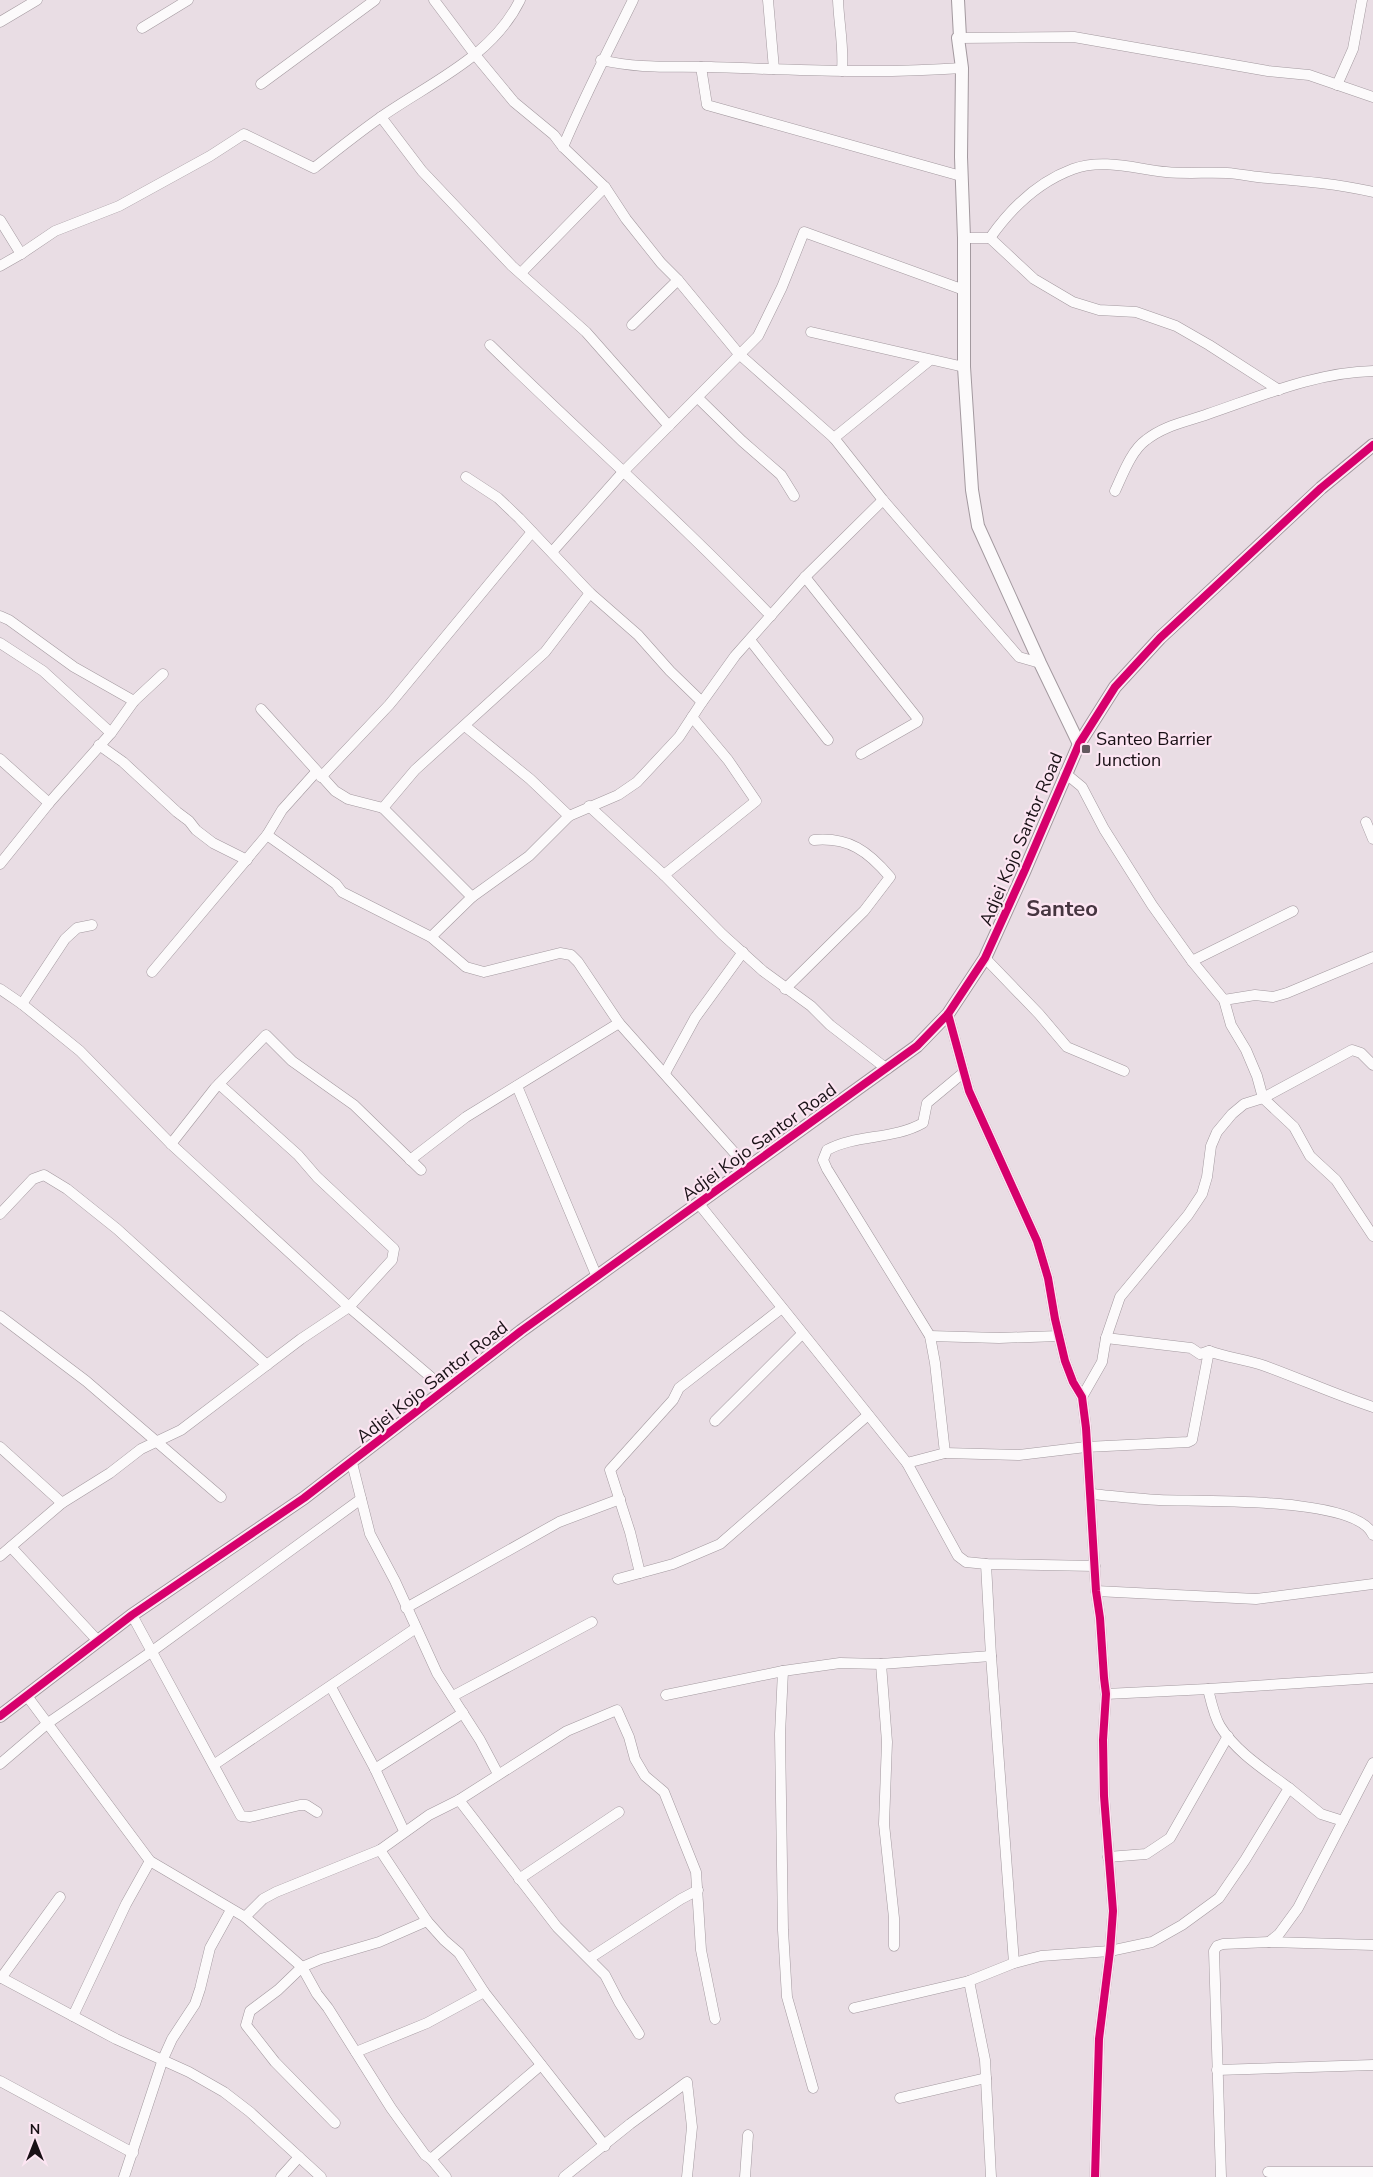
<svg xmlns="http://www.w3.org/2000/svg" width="1373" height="2177" viewBox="0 0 1373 2177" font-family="'Nunito Sans',sans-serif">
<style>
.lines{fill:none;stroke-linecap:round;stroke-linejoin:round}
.minor-casing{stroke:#a3999f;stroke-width:11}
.tertiary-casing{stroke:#a3999f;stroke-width:14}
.minor{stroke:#fcfafb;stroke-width:10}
.tertiary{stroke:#fcfafb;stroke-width:12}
.cycleway-casing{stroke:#fce5f2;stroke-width:11}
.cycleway{stroke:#d6006c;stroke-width:8}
.poi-dot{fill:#62585e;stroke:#fce5f2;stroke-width:2}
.labels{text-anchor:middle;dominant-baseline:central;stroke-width:4.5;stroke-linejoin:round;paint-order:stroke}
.poi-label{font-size:18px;fill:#191116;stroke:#fce5f2;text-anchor:start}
.street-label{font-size:18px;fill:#191116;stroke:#fce5f2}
.district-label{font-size:22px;font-weight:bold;fill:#463540;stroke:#fce5f2}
</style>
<rect width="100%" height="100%" fill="#e9dde4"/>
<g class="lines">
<g class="minor-casing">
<g id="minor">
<polyline points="434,0 476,56 514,102 554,135 563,147 605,187 626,219 661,263 678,280 739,354 834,438 883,500 1019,657 1040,663"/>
<polyline points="768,0 774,69"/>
<path d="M838,0C839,25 844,47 842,71"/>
<polyline points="0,22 37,0"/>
<polyline points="142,28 188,0"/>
<polyline points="958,38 1074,37 1268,71 1309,75 1373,97"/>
<path d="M601,60C640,69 672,66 711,67C795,70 879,74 962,68"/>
<polyline points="701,67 707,105 961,176"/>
<polyline points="261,84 375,0"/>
<polyline points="1337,85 1353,49 1362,0"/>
<polyline points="381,117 422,171 512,266 586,332 669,426"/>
<path d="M563,147C584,97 609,49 633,0"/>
<polyline points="0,220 21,254 0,266"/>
<path d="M964,238H990C1011,208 1038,182 1073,169C1103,158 1136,169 1166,172C1187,174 1207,172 1227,173C1241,174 1254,177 1268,178C1304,181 1338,184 1373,192"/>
<polyline points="990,238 1034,279 1073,302 1099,310 1136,312 1176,326 1209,345 1279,390"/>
<path d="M21,254L55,231L119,206L210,156L244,134L314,168C336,151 358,133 381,117C431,82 492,57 520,0"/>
<polyline points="521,273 605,187"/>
<polyline points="632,325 678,280"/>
<polyline points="811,332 964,367"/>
<path d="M490,345C583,436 681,522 771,616"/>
<polyline points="698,398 742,441 781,475 794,496"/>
<polyline points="834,438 930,360"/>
<polyline points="466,477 498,498 519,518 590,593 638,635 670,671 702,702"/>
<path d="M1115,491C1123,474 1131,451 1146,440C1165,425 1186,422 1208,414C1261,396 1317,372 1373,371"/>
<polyline points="552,552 623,472 758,336 782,287 804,232 964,290"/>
<polyline points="805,577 918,719 917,722 861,754"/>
<polyline points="0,616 9,620 74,667 134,701"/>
<polyline points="750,640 828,740"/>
<polyline points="0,643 43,671 111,733"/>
<polyline points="261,709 335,791 348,799 383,808"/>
<polyline points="465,726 530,779 569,816"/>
<polyline points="99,745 123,762 177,812 189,821 196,830 213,843 247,860"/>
<polyline points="0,759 49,803"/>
<polyline points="1065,773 1082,787 1104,829 1152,905 1192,961 1224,1000 1231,1025 1246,1050 1257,1076 1263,1098 1294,1127 1310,1156 1336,1180 1373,1236"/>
<polyline points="321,777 389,705 532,532"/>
<polyline points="589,806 664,875 722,934 763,971 811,1006 830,1025 887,1069"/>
<polyline points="1366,822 1373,839"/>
<polyline points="267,835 282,810 316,772"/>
<polyline points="0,864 49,803 111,733 134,701 163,674"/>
<polyline points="664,875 756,801 728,760 692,717"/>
<polyline points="472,897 383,808 415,770 545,652 590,593"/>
<polyline points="431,937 472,897 529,856 569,816 618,795 637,782 679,737 702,702 735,656 805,577 883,500"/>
<polyline points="985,958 1039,1014 1067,1047 1124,1071"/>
<polyline points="1192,961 1293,911"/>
<polyline points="152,972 267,835 336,884 342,892 431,937 466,967 484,972 560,953 571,955 578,962 619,1023 748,1168"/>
<polyline points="0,989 22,1004 80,1051 171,1144 349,1307 446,1390"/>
<path d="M785,989L864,911L890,877C868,851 849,837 814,840"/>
<polyline points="1224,1000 1255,995 1273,997 1287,993 1373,957"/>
<polyline points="22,1004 65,939 77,928 92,925"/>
<polyline points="948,1014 969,1091 1037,1241 1048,1278 1055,1319 1065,1361 1073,1382 1082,1397 1086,1428 1096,1591 1100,1618 1104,1678 1106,1694 1103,1740 1104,1796 1113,1911 1110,1951 1099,2039 1095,2177"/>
<polyline points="665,1073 695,1018 743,952"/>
<polyline points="517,1086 597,1277"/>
<polyline points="171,1144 215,1088 266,1035 292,1061 354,1105 421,1170"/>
<polyline points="410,1160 466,1117 619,1023"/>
<polyline points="699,1204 907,1463 958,1556 966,1562 986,1564 1095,1566"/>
<polyline points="0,1214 33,1179 44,1175 67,1189 117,1229 267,1365"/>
<polyline points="0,1316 86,1381 221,1497"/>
<polyline points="930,1336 999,1338 1059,1336"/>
<path d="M1209,1351C1227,1358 1246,1359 1265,1366C1301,1379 1336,1395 1373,1407"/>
<polyline points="1082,1397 1102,1362 1106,1338 1120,1297 1188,1215 1202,1194 1207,1177 1211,1146 1217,1132 1232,1114 1244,1104 1263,1098 1352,1050 1361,1053 1373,1065"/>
<polyline points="715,1421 802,1334"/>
<polyline points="0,1447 62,1503"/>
<polyline points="945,1453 1019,1455 1086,1447 1188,1442 1192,1440 1209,1351 1200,1354 1191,1348 1106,1338"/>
<polyline points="352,1463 370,1534 395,1581 437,1673 480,1740 498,1774"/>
<path d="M907,1463L945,1453L935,1363L930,1336L827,1169L823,1160L827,1150C856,1134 893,1140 923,1123L927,1103L963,1073"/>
<path d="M1091,1494C1113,1496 1136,1499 1159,1500C1199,1502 1357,1496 1373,1535"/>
<polyline points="11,1547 98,1641"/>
<polyline points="0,1556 62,1503 110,1473 141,1449 181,1430 301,1339 349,1307 392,1260 394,1249 317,1177 298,1155 219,1084"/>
<polyline points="986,1564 991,1656 1014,1963"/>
<polyline points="640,1573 630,1532 610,1470 673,1400 679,1388 782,1308"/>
<polyline points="618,1579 673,1564 720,1544 868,1415"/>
<polyline points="1096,1591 1256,1599 1373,1584"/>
<polyline points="406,1608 559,1522 620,1499"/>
<polyline points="132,1615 241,1816 250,1817 300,1805 306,1805 317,1812"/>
<polyline points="881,1664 887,1742 884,1824 894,1918 894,1946"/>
<polyline points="783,1671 780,1734 783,1930 787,1997 813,2088"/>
<polyline points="331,1687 375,1769 404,1831"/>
<polyline points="1106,1694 1208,1689 1373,1678"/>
<polyline points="666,1695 783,1671 840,1663 881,1664 991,1656"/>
<polyline points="27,1696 150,1861 245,1917 302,1967 317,1994 328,2008 391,2108 425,2155 431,2159 446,2177"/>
<polyline points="453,1696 592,1622"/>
<polyline points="0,1764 48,1723 151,1652 361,1499"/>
<polyline points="215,1764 416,1628"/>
<polyline points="375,1769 463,1713"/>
<polyline points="1289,1788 1321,1814 1343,1821"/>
<polyline points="459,1800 557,1927 605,1975 619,2002 639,2034"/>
<polyline points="380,1850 427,1921"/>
<polyline points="1108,1857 1146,1854 1170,1838 1228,1736"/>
<polyline points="519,1879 619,1812"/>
<polyline points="245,1917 263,1899 276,1892 380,1850 429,1815 459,1800 567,1731 617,1710 629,1737 635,1759 645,1776 664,1792 696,1872 701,1950 715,2019"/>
<polyline points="1269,1942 1279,1934 1298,1908 1373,1763"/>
<polyline points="590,1958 681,1899 698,1890"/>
<polyline points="0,1977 116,2039 189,2072 224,2092 250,2112 321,2177"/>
<polyline points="1,1978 60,1897"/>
<polyline points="969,1981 985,2060 991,2177"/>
<path d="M854,2008L969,1981L1014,1963L1041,1956L1110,1951L1152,1942L1182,1925L1219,1898L1245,1860L1289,1788C1265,1770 1236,1752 1220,1726C1214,1716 1211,1701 1208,1689"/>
<polyline points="73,2016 126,1904 150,1861"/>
<polyline points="356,2052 427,2023 484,1992"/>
<polyline points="1217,2070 1373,2065"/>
<polyline points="0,2081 133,2153"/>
<polyline points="900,2098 986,2078"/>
<polyline points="335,2123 275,2062 246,2025 250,2011 278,1990 302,1967 321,1959 379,1942 427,1921 444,1940 459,1953 484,1992 605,2146"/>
<polyline points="431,2159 541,2065"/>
<polyline points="1268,2172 1373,2172"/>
<polyline points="124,2177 163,2059 172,2039 195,2004 200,1989 210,1948 231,1910"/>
<polyline points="281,2177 299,2157"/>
<polyline points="564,2177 630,2124 687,2082 692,2127 687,2177"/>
<polyline points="745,2177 748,2135"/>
<polyline points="1221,2177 1214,1951 1217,1946 1223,1944 1269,1942 1373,1945"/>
</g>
</g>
<g class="tertiary-casing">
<g id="tertiary">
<polyline points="958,0 960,37 958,38 962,68 961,157 964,238 964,367 972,490 978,526 1040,663 1079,744"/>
<polyline points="0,1716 132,1615 304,1498 521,1331 917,1046 948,1014 985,958 1024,872 1079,744 1115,687 1160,638 1321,488 1373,445"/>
</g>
</g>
<use href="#minor" class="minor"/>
<use href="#tertiary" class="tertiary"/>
<g class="cycleway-casing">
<g id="cycleway">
<polyline points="948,1014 969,1091 1037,1241 1048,1278 1055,1319 1065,1361 1073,1382 1082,1397 1086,1428 1096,1591 1100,1618 1104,1678 1106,1694 1103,1740 1104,1796 1113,1911 1110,1951 1099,2039 1095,2177"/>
<polyline points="0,1716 132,1615 304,1498 521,1331 917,1046 948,1014 985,958 1024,872 1079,744 1115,687 1160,638 1321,488 1373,445"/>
</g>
</g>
<use href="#cycleway" class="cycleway"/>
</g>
<rect class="poi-dot" x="1081" y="744" width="10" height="10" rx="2.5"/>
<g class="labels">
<g class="poi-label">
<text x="1096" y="739">Santeo Barrier<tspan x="1096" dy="21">Junction</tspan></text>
</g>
<g class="street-label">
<text transform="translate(1021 839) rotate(-67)">Adjei Kojo Santor Road</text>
<text transform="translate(759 1142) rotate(-36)">Adjei Kojo Santor Road</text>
<text transform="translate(432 1382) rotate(-38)">Adjei Kojo Santor Road</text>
</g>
<g class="district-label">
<text x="1062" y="909">Santeo</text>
</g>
</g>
<g transform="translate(35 2142)" stroke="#fce5f2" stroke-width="4" paint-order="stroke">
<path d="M0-4L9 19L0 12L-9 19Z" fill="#191116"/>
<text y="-8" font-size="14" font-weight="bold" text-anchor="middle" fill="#191116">N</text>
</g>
</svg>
